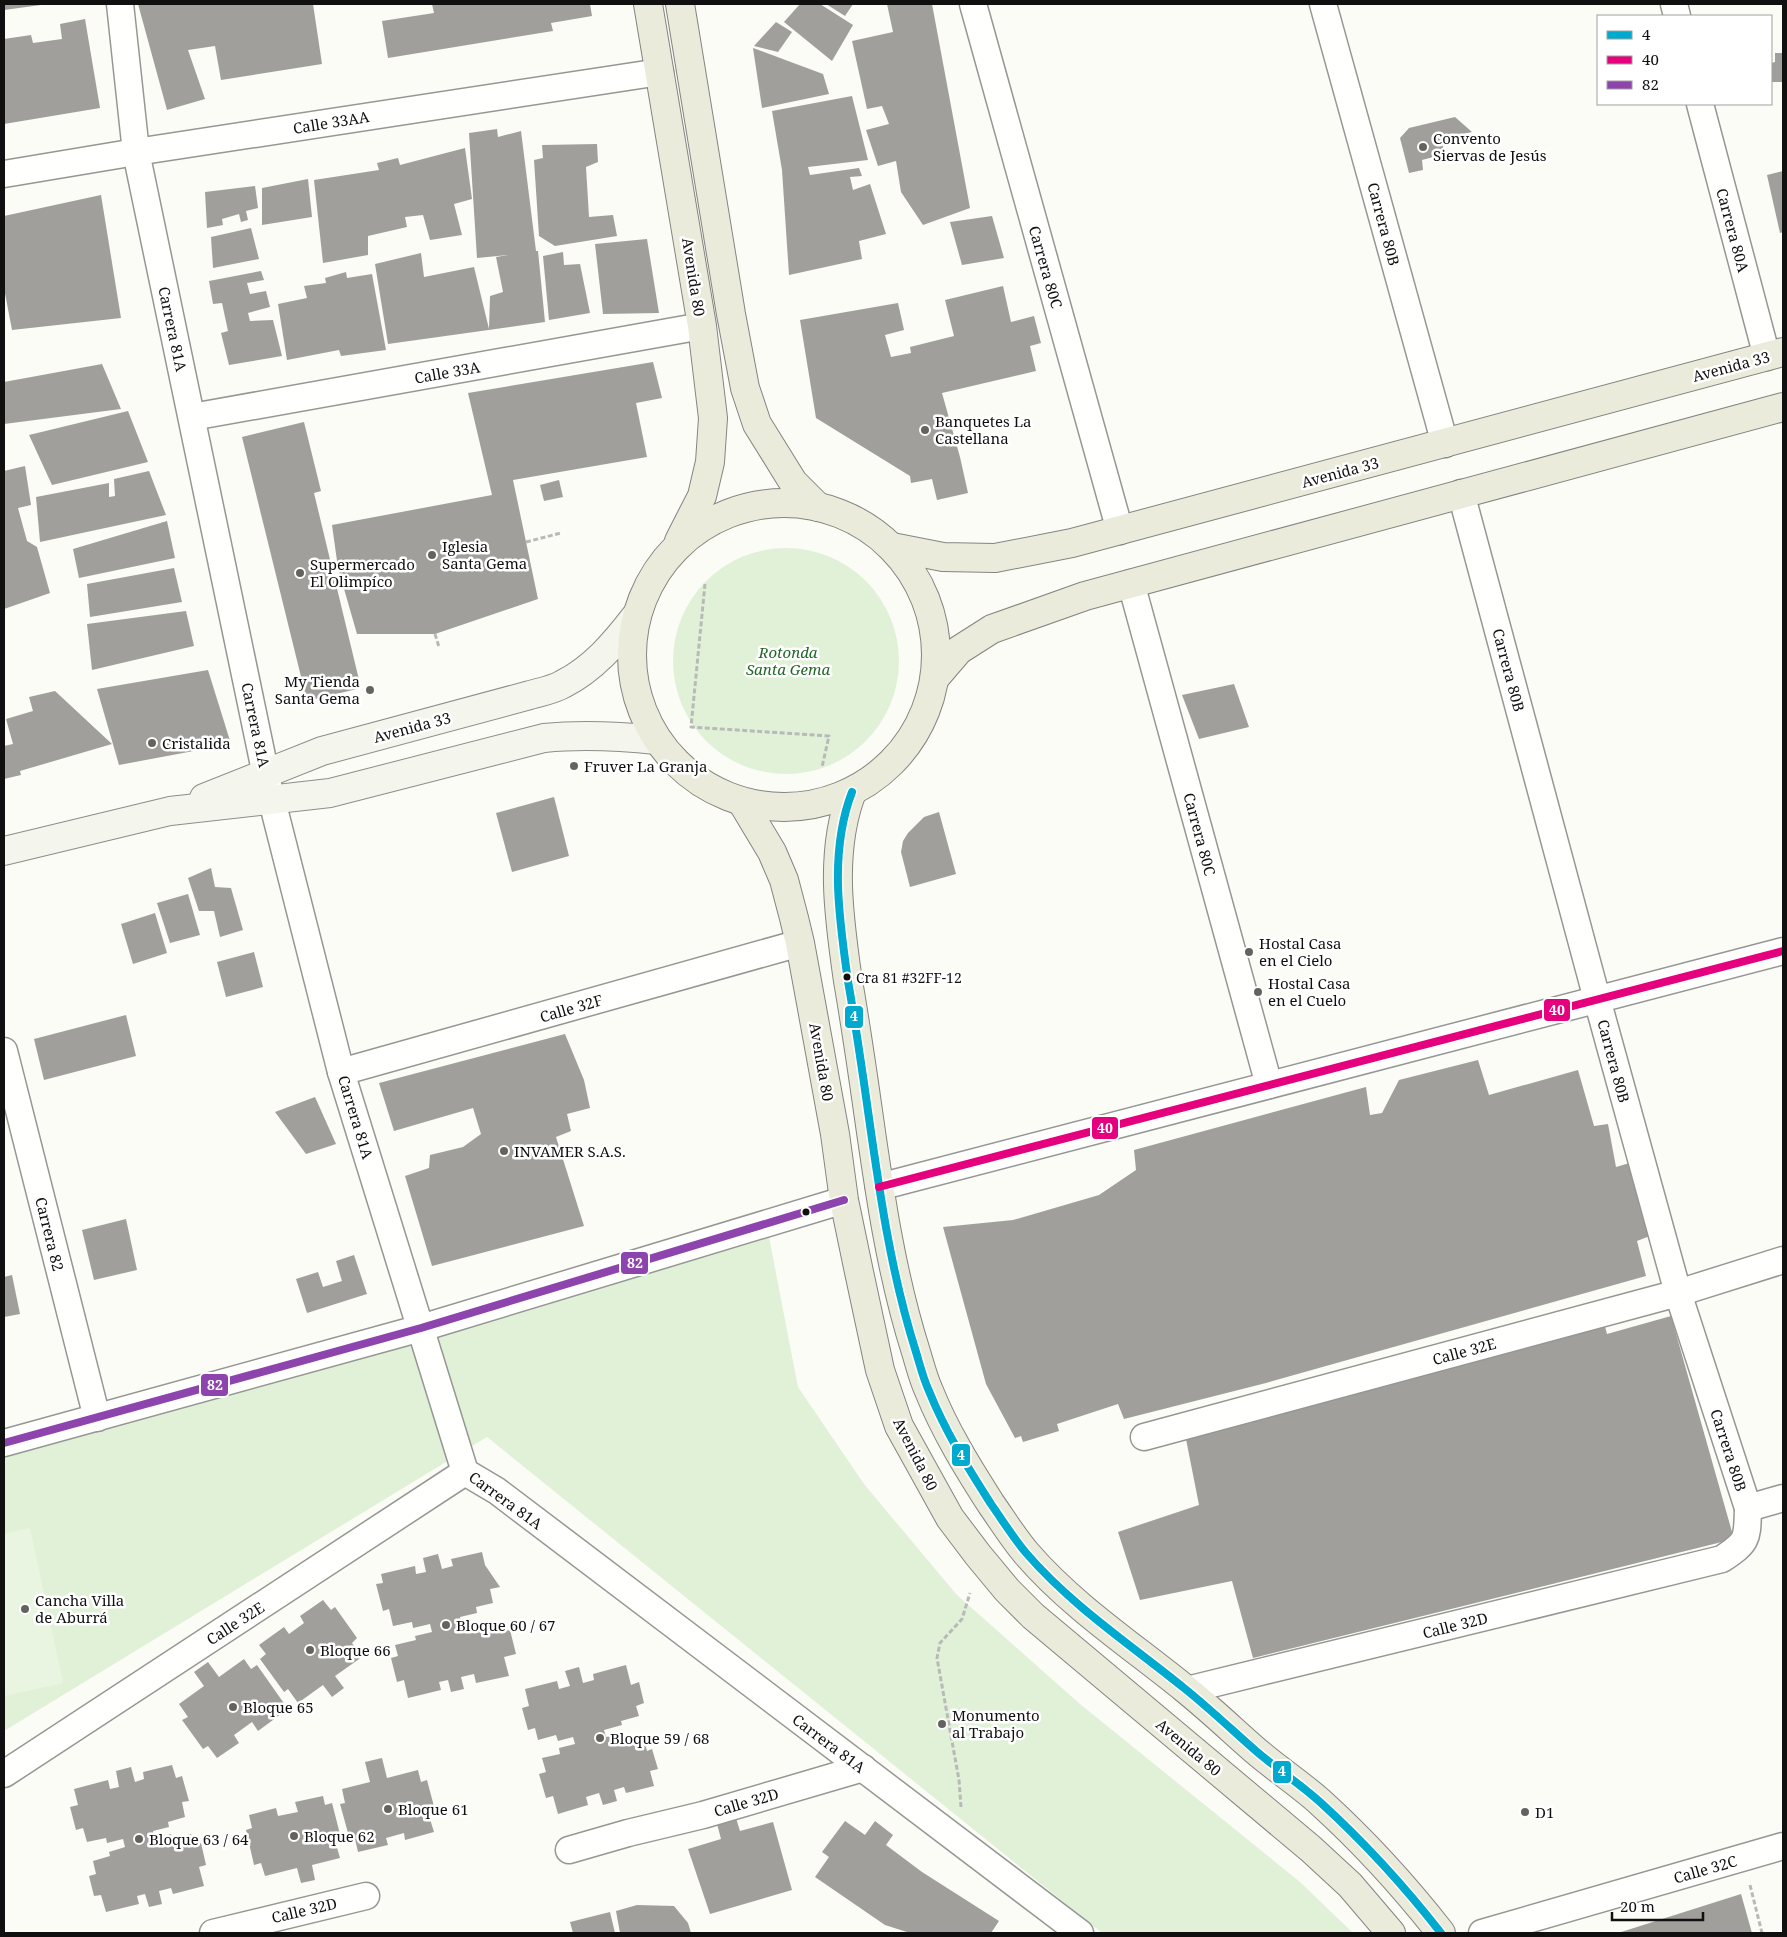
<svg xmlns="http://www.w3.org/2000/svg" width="1787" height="1937" viewBox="0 0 1787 1937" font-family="'Noto Serif',serif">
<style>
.green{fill:#e0f1d7}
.pitch{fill:#eaf5e1}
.building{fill:#a09f9b}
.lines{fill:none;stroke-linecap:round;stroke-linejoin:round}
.street-casing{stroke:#969694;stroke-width:29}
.secondary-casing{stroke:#8d8d8a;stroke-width:30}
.primary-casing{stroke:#848481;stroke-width:30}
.path{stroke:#b9b9b8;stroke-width:3;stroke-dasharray:5 2.5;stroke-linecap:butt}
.street{stroke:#fffffe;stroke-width:26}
.secondary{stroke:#f4f5ec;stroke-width:28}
.primary{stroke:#ebebdc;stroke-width:28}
.bus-1-casing{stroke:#fff;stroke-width:11}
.bus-2-casing{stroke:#fff;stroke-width:11}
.bus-3-casing{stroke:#fff;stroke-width:11}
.bus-1{stroke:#00a9ce;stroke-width:8}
.bus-2{stroke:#e5007d;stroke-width:8}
.bus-3{stroke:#8e44ad;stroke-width:8}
.poi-dot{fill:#636360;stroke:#fff;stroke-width:2}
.bus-dot{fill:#101010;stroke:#fff;stroke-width:2}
.labels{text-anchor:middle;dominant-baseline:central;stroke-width:5;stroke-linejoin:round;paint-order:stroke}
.bus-label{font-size:14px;fill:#101010;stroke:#fff;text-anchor:start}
.street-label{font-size:15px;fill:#101010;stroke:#fff}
.poi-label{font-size:15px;fill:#101010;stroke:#fff;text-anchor:start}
.park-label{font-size:15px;font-style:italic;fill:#236627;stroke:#fff}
.line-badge{stroke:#fff;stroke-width:2}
.badge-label{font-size:14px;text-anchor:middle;font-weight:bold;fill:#fff}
</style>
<rect width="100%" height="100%" fill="#fcfcf6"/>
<g class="green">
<circle cx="786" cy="661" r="113"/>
<polygon points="769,1237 798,1387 864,1484 956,1594 1080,1704 1300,1882 1353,1933 1102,1933 487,1437 4,1731 4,1451 398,1335"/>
</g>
<polygon class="pitch" points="30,1528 63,1683 4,1696 4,1534"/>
<g class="building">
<polygon points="4,4 41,4 41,5 4,10"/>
<polygon points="138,4 313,4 322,64 221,80 215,46 188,50 205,99 167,110"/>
<polygon points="432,4 590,4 592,16 551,23 553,31 388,58 382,21 434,13"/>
<polygon points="800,4 820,4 853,25 832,61 784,22"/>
<polygon points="826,4 853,4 845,16"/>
<polygon points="887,4 932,4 970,208 923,225 901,192 896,161 878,166 866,130 889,124 882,106 867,109 852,41 893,32"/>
<polygon points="85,19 100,108 4,124 4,39 31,35 33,43 62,39 60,24"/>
<polygon points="776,22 792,32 778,52 754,46"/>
<polygon points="753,48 823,74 829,94 762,108"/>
<polygon points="1775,53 1783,53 1783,82 1771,82 1771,63 1775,62"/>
<polygon points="852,96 868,160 808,167 810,175 859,168 862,176 850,177 853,190 870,184 886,234 859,241 862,259 789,275 782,170 772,111"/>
<polygon points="1455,117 1472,132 1441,139 1445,154 1422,160 1423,170 1409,173 1400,138 1409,128"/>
<polygon points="497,129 498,137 521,131 536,251 538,251 545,322 388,344 375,264 421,253 424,277 474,267 489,329 490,296 503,292 496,257 508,255 477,258 469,133"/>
<polygon points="597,144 598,162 586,167 589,217 613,215 617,236 555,246 539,236 534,160 543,158 542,145"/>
<polygon points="465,148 472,199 454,204 462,235 430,240 423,215 405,217 407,227 368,236 368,255 323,263 314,180 379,170 377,163 398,158 400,165"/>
<polygon points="1783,171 1783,232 1780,233 1767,175"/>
<polygon points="308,179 312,217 262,225 262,188"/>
<polygon points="255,186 258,208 246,211 248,220 241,222 239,214 222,219 223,225 207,228 205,192"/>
<polygon points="101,195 121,318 12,330 4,288 4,216"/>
<polygon points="992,216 1004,258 962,265 950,222"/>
<polygon points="251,228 259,259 213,268 211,237"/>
<polygon points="647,239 659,313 603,314 595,244"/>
<polygon points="563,252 564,265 580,264 590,313 549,320 543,256"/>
<polygon points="261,271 264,280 247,283 250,294 266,291 270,307 248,313 250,321 273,320 282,356 229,365 221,333 228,331 222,303 213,304 209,281"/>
<polygon points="346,272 347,278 372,274 386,350 341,356 339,350 287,360 278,304 307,298 304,286 326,283 325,278"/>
<polygon points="1003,286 1011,322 1034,316 1041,343 1030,346 1036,371 942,393 960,457 968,493 937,500 932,479 911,483 910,476 816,418 800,320 898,303 904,330 885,335 891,357 911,353 910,347 954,336 945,300"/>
<polygon points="653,362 662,398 636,403 647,457 513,480 538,599 435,634 357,634 338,568 332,525 492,495 468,393"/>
<polygon points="102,364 121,409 4,424 4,382"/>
<polygon points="128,411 148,462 52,485 29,435"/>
<polygon points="304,422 321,491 314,493 361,688 307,701 242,437"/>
<polygon points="25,466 31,505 18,508 27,541 37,547 50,593 4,609 4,471"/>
<polygon points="149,471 166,515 40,542 36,497 109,483 109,497 115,496 114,479"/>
<polygon points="559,480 563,497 544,501 540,485"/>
<polygon points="167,521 175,558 79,578 73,549"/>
<polygon points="174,568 182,602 90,617 87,584"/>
<polygon points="186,611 194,646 92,670 87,624"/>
<polygon points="208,670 231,744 119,765 97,689"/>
<polygon points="1234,684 1249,727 1199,739 1182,695"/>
<polygon points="55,691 112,744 20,771 21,775 4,779 4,746 13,744 6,719 33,711 29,697"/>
<polygon points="554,797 569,856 512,872 496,813"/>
<polygon points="939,812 956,874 910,887 901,852 903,841 908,833 924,817"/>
<polygon points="211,868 215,887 231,888 243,930 220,937 214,911 199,911 188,878"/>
<polygon points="188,894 200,935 170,943 157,903"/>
<polygon points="155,913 167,953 133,964 121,924"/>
<polygon points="254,952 263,987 226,997 217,962"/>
<polygon points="126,1015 136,1056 44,1080 34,1039"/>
<polygon points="565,1034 584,1080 590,1108 567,1114 571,1131 556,1137 584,1226 432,1266 405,1176 429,1168 430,1155 463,1147 481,1134 473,1108 394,1131 379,1083"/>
<polygon points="1478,1060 1489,1095 1578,1070 1594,1126 1608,1124 1616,1167 1633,1162 1655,1234 1637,1241 1646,1276 1266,1383 1124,1419 1118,1404 1057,1424 1059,1431 1023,1442 1021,1436 1015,1438 986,1384 943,1227 1013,1220 1099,1195 1136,1170 1134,1150 1366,1087 1370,1115 1382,1113 1399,1080"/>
<polygon points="315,1097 336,1144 306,1154 275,1112"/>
<polygon points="126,1219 137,1270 94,1280 82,1230"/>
<polygon points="354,1255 367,1294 307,1313 296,1279 318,1272 323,1287 342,1281 336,1261"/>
<polygon points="12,1275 20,1314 4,1317 4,1277"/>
<polygon points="1671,1316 1734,1539 1253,1658 1232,1581 1140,1600 1118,1532 1199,1505 1185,1434 1603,1319 1607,1334"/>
<polygon points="482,1552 485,1565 500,1587 490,1589 493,1603 476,1607 477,1613 460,1617 462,1625 479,1622 480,1626 497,1622 500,1632 510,1630 516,1654 504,1657 509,1676 476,1683 474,1674 461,1677 464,1689 451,1692 448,1680 439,1682 441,1690 408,1698 404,1680 397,1682 391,1658 398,1656 395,1645 416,1640 415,1636 432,1632 430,1624 413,1628 412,1622 393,1626 389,1609 383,1611 376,1584 383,1583 381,1574 415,1566 416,1574 426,1572 423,1558 438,1554 442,1569 453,1566 451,1559"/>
<polygon points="323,1600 331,1610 335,1607 357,1638 352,1643 362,1657 335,1676 344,1688 332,1697 323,1685 298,1703 288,1689 284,1692 260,1659 266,1654 259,1645 284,1627 289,1634 304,1623 300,1616"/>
<polygon points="244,1659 251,1669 257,1665 288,1709 258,1731 252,1722 234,1735 239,1743 217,1758 208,1746 203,1749 182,1720 188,1717 179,1704 204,1686 194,1672 208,1662 219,1677"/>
<polygon points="626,1665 631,1685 639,1682 644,1703 636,1706 639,1716 621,1721 622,1725 604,1730 606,1737 624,1733 626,1740 643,1735 647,1751 652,1749 658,1769 650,1771 654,1786 626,1793 624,1787 614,1790 617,1801 603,1805 599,1793 586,1797 588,1805 558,1814 553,1796 546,1798 539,1774 546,1772 542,1758 560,1754 559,1748 575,1744 573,1737 558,1741 556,1735 538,1740 535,1728 528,1730 522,1708 529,1706 525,1689 557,1681 559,1689 570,1686 565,1671 579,1667 583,1683 594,1680 593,1674"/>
<polygon points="382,1758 387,1778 418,1770 421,1782 427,1780 436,1814 429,1816 434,1832 405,1840 404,1833 386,1838 388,1845 358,1852 355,1839 350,1840 340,1804 345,1803 342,1789 370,1782 365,1762"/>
<polygon points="172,1765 176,1778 182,1776 189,1801 182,1802 185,1817 168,1822 169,1827 153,1831 155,1838 171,1834 172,1839 191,1834 194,1845 201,1843 206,1865 199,1867 204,1886 173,1894 171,1888 159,1891 162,1904 149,1907 145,1894 137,1896 139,1904 106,1912 101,1895 94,1896 89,1876 96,1874 93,1861 110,1856 109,1852 125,1847 123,1839 107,1843 106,1838 87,1842 83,1828 76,1830 70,1807 78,1805 74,1789 108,1780 110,1789 119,1787 116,1771 131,1767 135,1782 144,1779 143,1772"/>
<polygon points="323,1796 325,1805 332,1803 342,1842 336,1844 340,1858 312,1865 315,1880 301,1883 297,1868 265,1876 261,1863 254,1865 246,1830 252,1828 249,1815 276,1808 278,1816 298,1812 295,1802"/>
<polygon points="735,1815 740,1831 773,1822 792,1890 710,1914 688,1849 721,1839 716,1820"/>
<polygon points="845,1821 865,1835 875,1821 893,1835 886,1845 922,1872 999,1921 991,1933 910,1933 885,1925 815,1877 829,1857 822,1852"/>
<polygon points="1741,1894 1752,1933 1618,1933"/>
<polygon points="637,1905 674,1906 688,1923 691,1933 620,1933 616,1911"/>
<polygon points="610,1912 615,1933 573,1933 570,1922"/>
</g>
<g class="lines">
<g class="street-casing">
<g id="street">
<polyline points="120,4 136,152 268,785 341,1072 465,1472 497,1491 1080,1933"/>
<polyline points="973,4 1120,531"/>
<polyline points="1323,4 1445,444"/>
<polyline points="1674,4 1677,16"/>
<polyline points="1700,104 1767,357"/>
<polyline points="4,174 136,152 660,72"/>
<polyline points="192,417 702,326"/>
<polyline points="1131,583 1269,1085"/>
<polyline points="4,1051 97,1418"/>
<polyline points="341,1072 800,943"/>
<polyline points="879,1187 1783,951"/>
<polyline points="1144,1437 1678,1293 1783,1260"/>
<polyline points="4,1443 421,1328 844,1200"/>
<polyline points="1748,1508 1783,1498"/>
<path d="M1187,1690L1722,1559C1749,1541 1747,1539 1748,1508L1678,1293L1597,999L1461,493"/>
<polyline points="4,1774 465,1472"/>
<polyline points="569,1850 628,1833 703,1815 863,1768"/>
<polyline points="213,1933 366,1896"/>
<polyline points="1482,1933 1783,1846"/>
</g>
</g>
<g class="secondary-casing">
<g id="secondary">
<path d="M204,798L322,751L530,695C540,692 553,690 563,684C593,669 615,643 635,617"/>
<path d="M4,851L170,811L330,793L544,738C582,734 619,736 657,740"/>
</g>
</g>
<g class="primary-casing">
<g id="primary">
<polyline points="648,4 702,326 713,418 710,462 702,496 679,541"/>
<polyline points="680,4 731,314 745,388 757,424 793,482 818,507"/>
<circle cx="784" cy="655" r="152"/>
<polyline points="892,547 943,557 995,558 1072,543 1783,352"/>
<polyline points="935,678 959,650 992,629 1085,596 1783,407"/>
<path d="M852,792C829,852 839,918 848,981C854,1015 859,1049 864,1083C877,1173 888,1264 916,1352C920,1365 923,1378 929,1391C945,1431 968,1468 991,1504C1003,1521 1014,1539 1027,1554C1072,1606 1131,1645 1184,1688C1209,1708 1232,1730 1256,1751C1277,1769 1300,1784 1320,1802C1364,1842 1405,1887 1441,1933"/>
<polyline points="742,802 772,852 784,880 794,918 800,943 835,1134 844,1200 859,1272 880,1370 899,1426 950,1518 978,1555 1007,1590 1033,1616 1311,1849 1350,1885 1391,1933"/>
</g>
</g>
<g class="path">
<polyline points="526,542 561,533"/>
<polyline points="705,584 691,727 829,736 822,767"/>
<polyline points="435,634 439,647"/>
<polyline points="961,1807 959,1780 937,1658 940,1643 962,1619 970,1593"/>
<polyline points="1750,1885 1762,1933"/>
</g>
<use href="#street" class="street"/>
<use href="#secondary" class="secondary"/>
<use href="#primary" class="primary"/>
<g class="bus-1-casing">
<path id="bus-1" d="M852,792C829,852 839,918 848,981C854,1015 859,1049 864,1083C877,1173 888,1264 916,1352C920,1365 923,1378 929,1391C945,1431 968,1468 991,1504C1003,1521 1014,1539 1027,1554C1072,1606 1131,1645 1184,1688C1209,1708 1232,1730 1256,1751C1277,1769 1300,1784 1320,1802C1364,1842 1405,1887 1441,1933"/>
</g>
<g class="bus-2-casing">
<polyline id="bus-2" points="879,1187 1783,951"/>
</g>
<g class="bus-3-casing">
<polyline id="bus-3" points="4,1443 421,1328 844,1200"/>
</g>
<use href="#bus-1" class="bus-1"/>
<use href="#bus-2" class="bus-2"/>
<use href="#bus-3" class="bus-3"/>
</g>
<g class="poi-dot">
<circle cx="1423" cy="147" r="5"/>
<circle cx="925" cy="430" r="5"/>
<circle cx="432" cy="555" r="5"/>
<circle cx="300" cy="573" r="5"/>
<circle cx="370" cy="690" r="5"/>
<circle cx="152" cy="743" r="5"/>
<circle cx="574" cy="766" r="5"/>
<circle cx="1249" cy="952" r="5"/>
<circle cx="1258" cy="992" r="5"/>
<circle cx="504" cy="1151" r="5"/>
<circle cx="25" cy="1609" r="5"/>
<circle cx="446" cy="1625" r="5"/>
<circle cx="310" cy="1650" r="5"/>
<circle cx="233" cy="1707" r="5"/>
<circle cx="942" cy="1724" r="5"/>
<circle cx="600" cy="1738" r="5"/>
<circle cx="388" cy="1809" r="5"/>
<circle cx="1525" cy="1812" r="5"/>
<circle cx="294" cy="1836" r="5"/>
<circle cx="139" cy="1839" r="5"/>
</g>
<g class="bus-dot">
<circle cx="847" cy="977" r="4.5"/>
<circle cx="806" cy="1212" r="4.5"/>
</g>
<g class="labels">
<g class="bus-label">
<text x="856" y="977">Cra 81 #32FF-12</text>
</g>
<g class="street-label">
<text transform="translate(331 122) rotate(-9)">Calle 33AA</text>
<text transform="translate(1384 224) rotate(75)">Carrera 80B</text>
<text transform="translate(1733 230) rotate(75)">Carrera 80A</text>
<text transform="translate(1046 267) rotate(74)">Carrera 80C</text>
<text transform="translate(694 277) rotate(81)">Avenida 80</text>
<text transform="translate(173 329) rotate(78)">Carrera 81A</text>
<text transform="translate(1731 366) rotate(-15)">Avenida 33</text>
<text transform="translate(447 372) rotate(-10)">Calle 33A</text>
<text transform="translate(1340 472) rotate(-15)">Avenida 33</text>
<text transform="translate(1509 670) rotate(75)">Carrera 80B</text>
<text transform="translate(256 725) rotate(78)">Carrera 81A</text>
<text transform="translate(412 727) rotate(-15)">Avenida 33</text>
<text transform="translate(1200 834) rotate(75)">Carrera 80C</text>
<text transform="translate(571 1008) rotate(-16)">Calle 32F</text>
<text transform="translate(1614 1061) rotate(75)">Carrera 80B</text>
<text transform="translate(822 1062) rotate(80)">Avenida 80</text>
<text transform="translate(356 1117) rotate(73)">Carrera 81A</text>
<text transform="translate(50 1234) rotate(76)">Carrera 82</text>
<text transform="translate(1464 1351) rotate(-15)">Calle 32E</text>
<text transform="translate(1729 1450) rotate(72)">Carrera 80B</text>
<text transform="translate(916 1454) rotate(63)">Avenida 80</text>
<text transform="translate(506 1500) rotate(36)">Carrera 81A</text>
<text transform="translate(235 1623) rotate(-33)">Calle 32E</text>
<text transform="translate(1455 1625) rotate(-14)">Calle 32D</text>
<text transform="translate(829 1743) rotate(37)">Carrera 81A</text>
<text transform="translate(1189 1747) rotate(40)">Avenida 80</text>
<text transform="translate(746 1802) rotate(-16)">Calle 32D</text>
<text transform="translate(1705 1869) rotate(-16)">Calle 32C</text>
<text transform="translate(304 1910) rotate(-13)">Calle 32D</text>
</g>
<g class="poi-label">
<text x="1433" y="138">Convento<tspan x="1433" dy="17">Siervas de Jesús</tspan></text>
<text x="935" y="421">Banquetes La<tspan x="935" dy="17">Castellana</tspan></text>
<text x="442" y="546">Iglesia<tspan x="442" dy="17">Santa Gema</tspan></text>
<text x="310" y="564">Supermercado<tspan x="310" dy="17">El Olimpíco</tspan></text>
<text x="360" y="681" text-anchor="end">My Tienda<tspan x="360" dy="17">Santa Gema</tspan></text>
<text x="162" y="743">Cristalida</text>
<text x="584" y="766">Fruver La Granja</text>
<text x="1259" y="943">Hostal Casa<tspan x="1259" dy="17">en el Cielo</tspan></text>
<text x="1268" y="983">Hostal Casa<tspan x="1268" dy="17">en el Cuelo</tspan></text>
<text x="514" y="1151">INVAMER S.A.S.</text>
<text x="35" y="1600">Cancha Villa<tspan x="35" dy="17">de Aburrá</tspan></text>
<text x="456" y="1625">Bloque 60 / 67</text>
<text x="320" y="1650">Bloque 66</text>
<text x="243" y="1707">Bloque 65</text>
<text x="952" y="1715">Monumento<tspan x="952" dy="17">al Trabajo</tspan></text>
<text x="610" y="1738">Bloque 59 / 68</text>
<text x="398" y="1809">Bloque 61</text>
<text x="1535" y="1812">D1</text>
<text x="304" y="1836">Bloque 62</text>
<text x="149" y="1839">Bloque 63 / 64</text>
</g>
<g class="park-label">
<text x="788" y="652">Rotonda<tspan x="788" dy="17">Santa Gema</tspan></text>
</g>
</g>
<g class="line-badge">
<rect x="1543" y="998" width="28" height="24" rx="5" fill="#e5007d"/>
<rect x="844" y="1005" width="20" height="24" rx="5" fill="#00a9ce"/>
<rect x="1091" y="1116" width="28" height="24" rx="5" fill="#e5007d"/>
<rect x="620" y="1251" width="29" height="24" rx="5" fill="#8e44ad"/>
<rect x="200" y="1373" width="29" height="24" rx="5" fill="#8e44ad"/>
<rect x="951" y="1443" width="20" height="24" rx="5" fill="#00a9ce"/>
<rect x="1272" y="1760" width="20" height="24" rx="5" fill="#00a9ce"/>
</g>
<g class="badge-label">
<text x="1557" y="1015">40</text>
<text x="854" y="1021">4</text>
<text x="1105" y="1133">40</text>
<text x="635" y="1268">82</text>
<text x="215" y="1390">82</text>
<text x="961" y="1460">4</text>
<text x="1282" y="1776">4</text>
</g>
<rect width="1787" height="1937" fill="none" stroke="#101010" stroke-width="10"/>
<rect x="1597" y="15" width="175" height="90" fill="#ffffff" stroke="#9f9f9f"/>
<rect x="1607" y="31" width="25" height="8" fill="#00a9ce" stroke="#9f9f9f"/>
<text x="1642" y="40" font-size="15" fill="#101010">4</text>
<rect x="1607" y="56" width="25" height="8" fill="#e5007d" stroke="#9f9f9f"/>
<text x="1642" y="65" font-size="15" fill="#101010">40</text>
<rect x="1607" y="81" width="25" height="8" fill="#8e44ad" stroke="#9f9f9f"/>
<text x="1642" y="90" font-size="15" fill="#101010">82</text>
<path d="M1612 1912v8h91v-8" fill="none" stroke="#101010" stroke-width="2.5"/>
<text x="1620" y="1912" font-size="15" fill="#101010" stroke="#ffffff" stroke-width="4" paint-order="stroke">20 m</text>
</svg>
